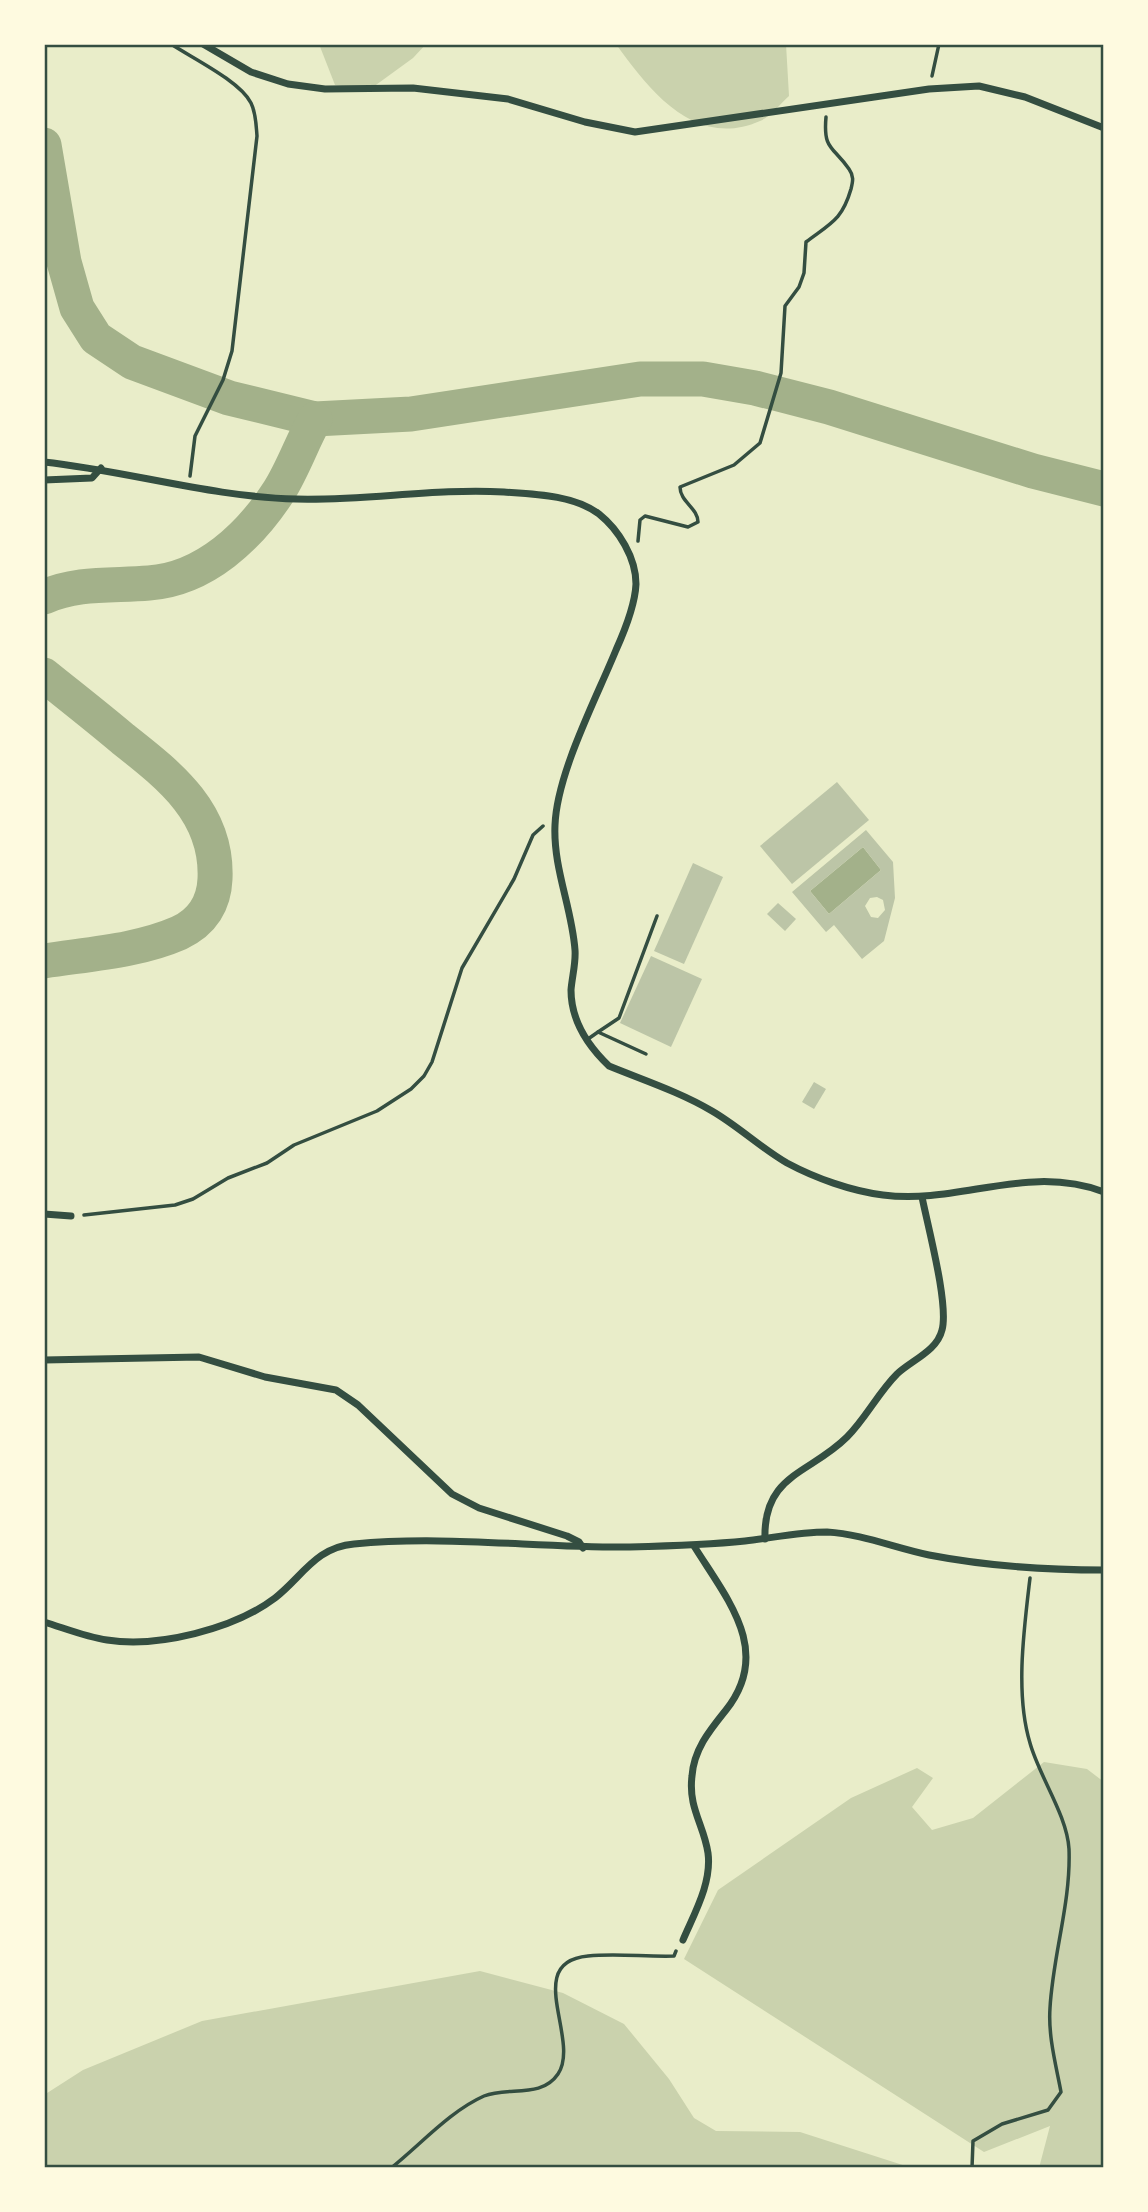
<svg xmlns="http://www.w3.org/2000/svg" width="1148" height="2212" viewBox="0 0 1148 2212" font-family="Cabin,sans-serif">
<style>
.green{fill:#cad2ad}
.water{fill:#a3b18a}
.lines{fill:none;stroke-linecap:round;stroke-linejoin:round}
.river{stroke:#a3b18a;stroke-width:35}
.building{fill:#bcc5a7;fill-rule:evenodd}
.path{stroke:#344e41;stroke-width:3.5}
.service{stroke:#344e41;stroke-width:3.5}
.minor{stroke:#344e41;stroke-width:7}
.neatline{fill:none;stroke:#344e41;stroke-width:2.5}
</style>
<rect width="100%" height="100%" fill="#e9edc9"/>
<g class="green">
<polygon points="319,44 426,44 413,58 369,90 335,85"/>
<path d="M616,44H786L789,96C780,104 770,117 760,121C695,150 649,90 616,44Z"/>
<polygon points="1044,1762 1087,1769 1104,1782 1104,2168 1039,2168 1050,2126 984,2152 684,1959 718,1890 851,1798 917,1768 933,1778 912,1807 932,1830 973,1818"/>
<polygon points="480,1971 563,1993 624,2024 669,2079 694,2118 716,2131 800,2132 912,2168 44,2168 44,2095 83,2070 202,2021"/>
</g>
<polygon class="water" points="863,847 881,870 829,914 810,891"/>
<g class="lines">
<g class="river">
<polyline points="44,145 64,262 77,308 96,338 132,362 229,398 315,419 411,414 640,379 703,379 755,388 829,407 1033,471 1104,489"/>
<path d="M44,597C77,582 113,586 149,583C205,579 250,536 279,491C293,469 302,442 315,419"/>
<path d="M44,675C70,696 97,717 123,739C170,776 218,813 215,879C214,903 203,922 179,933C138,951 89,954 44,961"/>
</g>
</g>
<g class="building">
<polygon points="837,782 869,820 792,884 760,846"/>
<path d="M866,830L893,862L895,898L884,941L862,959L834,925L826,932L792,892ZM863,847L881,870L829,914L810,891ZM877,897L883,900L885,910L878,918L871,917L865,906L870,898Z"/>
<polygon points="693,863 723,877 684,964 654,951"/>
<polygon points="778,903 796,919 785,931 767,914"/>
<polygon points="651,956 702,979 671,1047 620,1023"/>
<polygon points="814,1082 826,1089 814,1109 802,1102"/>
</g>
<g class="lines">
<g class="path">
<path d="M171,44C192,58 240,81 251,103C256,113 256,124 257,136L232,351L223,380L195,436L190,476"/>
<polyline points="932,76 939,44"/>
<path d="M638,541L640,520L645,516L688,527L698,522C698,508 680,502 680,487L734,465L760,443L781,373L785,306L799,287L804,273L806,242C831,223 842,220 851,189C853,181 854,176 849,169C833,146 823,150 826,117"/>
<polyline points="84,1215 175,1205 193,1199 228,1178 267,1163 294,1145 377,1111 411,1089 424,1076 432,1062 462,968 514,879 533,835 543,826"/>
<path d="M391,2168C420,2145 450,2111 484,2096C509,2086 541,2099 558,2074C581,2040 522,1962 588,1956C616,1953 646,1957 674,1956L676,1951"/>
<path d="M972,2168L973,2141L1002,2124L1048,2110L1061,2092C1056,2065 1048,2036 1050,2008C1053,1954 1071,1903 1069,1849C1067,1815 1039,1776 1030,1743C1015,1694 1024,1629 1030,1578"/>
</g>
<g class="service">
<polyline points="598,1032 619,1018 657,916"/>
<polyline points="588,1039 598,1032 646,1054"/>
</g>
<g class="minor">
<polyline points="203,44 251,72 288,84 325,89 413,88 508,99 585,122 635,132 929,89 979,86 1025,97 1104,128"/>
<path d="M44,462C128,471 212,497 296,499C366,501 434,488 504,492C534,494 574,495 599,514C619,530 636,558 636,584C635,606 625,630 616,650C596,699 557,773 555,825C553,868 572,908 575,950C576,963 572,977 571,990C571,1020 588,1046 609,1066C643,1080 680,1092 712,1111C738,1126 761,1148 787,1163C815,1178 851,1191 883,1195C959,1205 1027,1163 1104,1192"/>
<polyline points="44,480 92,478 101,468"/>
<polyline points="44,1214 71,1216"/>
<polyline points="44,1360 199,1357 265,1377 336,1390 358,1405 452,1494 479,1508 567,1536 579,1542 583,1548"/>
<path d="M765,1539C763,1474 810,1474 847,1437C866,1418 878,1393 897,1374C912,1360 937,1351 942,1330C949,1305 928,1227 922,1197"/>
<path d="M44,1622C64,1628 86,1637 107,1640C158,1648 234,1629 275,1598C302,1577 316,1547 354,1544C446,1535 538,1548 630,1547C668,1546 706,1545 745,1541C772,1538 800,1532 827,1532C862,1534 895,1548 929,1555C986,1566 1046,1570 1104,1570"/>
<path d="M683,1940C694,1914 712,1883 708,1853C704,1825 688,1808 692,1776C694,1749 710,1730 726,1710C773,1651 727,1599 694,1546"/>
</g>
</g>
<rect width="1148" height="2212" fill="none" stroke="#fefae0" stroke-width="91"/>
<rect x="46" y="46" width="1056" height="2120" class="neatline"/>
</svg>
